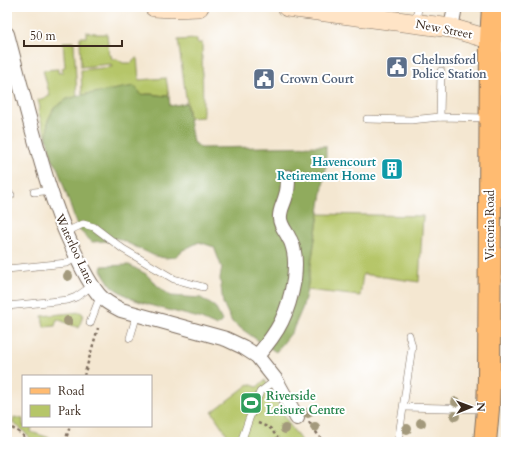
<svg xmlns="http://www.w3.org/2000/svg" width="513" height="449" font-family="Cardo,serif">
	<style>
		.green { fill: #b6c669; stroke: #787844 }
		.forest { fill: #90ab5d; stroke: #666a3e }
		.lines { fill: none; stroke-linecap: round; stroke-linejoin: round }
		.lane-casing { stroke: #7c6c5d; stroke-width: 8 }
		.street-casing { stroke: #7c6c5d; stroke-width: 16 }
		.secondary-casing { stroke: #7c6c5d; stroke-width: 20 }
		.primary-casing { stroke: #7c6c5d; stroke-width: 24 }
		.path { stroke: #7c6c5d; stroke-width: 2.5; stroke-dasharray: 3 3; stroke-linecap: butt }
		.lane { stroke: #fff; stroke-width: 7 }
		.street { stroke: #fff; stroke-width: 14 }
		.secondary { stroke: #ffe4c6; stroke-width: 19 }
		.primary { stroke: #ffbb71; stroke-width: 22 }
		.tree { fill: #a3997b }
		.labels { text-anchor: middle; stroke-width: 4; stroke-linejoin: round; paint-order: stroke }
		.street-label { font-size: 12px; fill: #3b2a1e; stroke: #fff }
		.service-label { font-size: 12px; font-weight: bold; fill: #4e5e75; stroke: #fff; text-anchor: start }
		.culture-label { font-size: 12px; font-weight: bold; fill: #0d838f; stroke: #fff; text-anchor: end }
		.leisure-label { font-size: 12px; font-weight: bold; fill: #27864d; stroke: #fff; text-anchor: start }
	</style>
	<rect width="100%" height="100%" fill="#fff"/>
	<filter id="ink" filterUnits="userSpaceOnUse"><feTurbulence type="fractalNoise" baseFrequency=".025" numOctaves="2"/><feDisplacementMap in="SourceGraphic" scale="8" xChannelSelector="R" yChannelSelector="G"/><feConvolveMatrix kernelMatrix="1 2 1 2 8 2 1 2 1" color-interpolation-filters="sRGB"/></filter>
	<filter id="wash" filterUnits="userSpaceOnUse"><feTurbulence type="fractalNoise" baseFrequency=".012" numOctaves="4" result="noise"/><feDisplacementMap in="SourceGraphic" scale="16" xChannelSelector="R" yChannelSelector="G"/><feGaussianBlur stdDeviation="0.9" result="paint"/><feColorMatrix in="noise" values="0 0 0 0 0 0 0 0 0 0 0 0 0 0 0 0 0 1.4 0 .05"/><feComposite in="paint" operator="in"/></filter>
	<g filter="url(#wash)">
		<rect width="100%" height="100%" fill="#f4e7d1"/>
		<g class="green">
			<path d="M86 32 96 33V34H107L109 55H111L112 59H117L123 63H131L137 57 139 80 166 78 169 96C158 96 152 92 141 95L139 91 119 89 82 95 81 70 112 67 111 64 81 67 80 37H86Z"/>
			<polygon points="197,39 197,43 202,43 203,117 189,118 178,40"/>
			<polygon points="63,42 74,42 77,97 67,99 48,120 47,140 38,111 40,108 38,100 50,96 43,70 58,69 58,73 63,72 62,68 65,67"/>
			<polygon points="319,214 423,216 419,282 363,274 360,296 307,290"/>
			<polygon points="80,312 83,314 79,328 57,319 55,326 44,327 42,316"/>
			<polygon points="265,380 289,424 302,442 226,442 228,436 212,412 249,384 257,387"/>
			<path d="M14 417 23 419V426H32L31 432 62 442H33C27 434 21 428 13 423Z"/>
		</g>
		<g class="forest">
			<path d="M134 86 139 91 141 95C151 93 159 96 169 96L170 106 186 103 193 142 201 148 326 146V167L307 290 302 309 292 332 276 352 253 337 232 322 223 303 220 278 222 268 214 247 199 242 183 250 175 257 165 258 155 256 117 238 107 241 92 242 78 229 57 166 53 161 47 140 48 120 54 108 67 99 82 95Z"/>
			<polygon points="129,265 146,274 159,287 171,296 201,298 215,307 222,321 217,326 199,318 153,306 132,299 112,287 101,270 102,266"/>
		</g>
	</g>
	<g filter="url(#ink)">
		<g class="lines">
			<g class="lane-casing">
				<g id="lane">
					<polyline points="416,23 418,7"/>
					<polyline points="440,117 441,71"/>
					<polyline points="367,119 411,120 440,117 488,118"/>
					<polyline points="34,192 44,191 50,189"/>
					<polyline points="7,196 11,195"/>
					<polyline points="66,232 83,224 94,227 123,249 174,279 203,287"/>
					<polyline points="7,269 67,263 77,257"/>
					<polyline points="7,306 68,300 76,297 92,286"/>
					<polyline points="90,323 100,297"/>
					<polyline points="130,338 137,314"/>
					<polyline points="404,407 486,409"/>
					<polyline points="241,442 249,419 260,392 276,380"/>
					<polyline points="398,442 412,347 409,335"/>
				</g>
			</g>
			<g class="street-casing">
				<g id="street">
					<polyline points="451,28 455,7"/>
					<path d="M7 34C14 61 21 87 28 114 40 158 52 203 71 244 79 262 87 280 99 295 105 302 113 306 121 310L226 339 243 347 257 356 276 380 297 418"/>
					<path d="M257 356C279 331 288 314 294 280 295 271 296 261 294 252 293 247 292 242 289 238 286 231 281 227 280 219 279 210 284 204 286 195 288 190 288 183 288 177"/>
				</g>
			</g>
			<g class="secondary-casing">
				<g id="secondary">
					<polyline points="154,7 172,8 199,7"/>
					<polyline points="287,7 451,28 506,44"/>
				</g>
			</g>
			<g class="primary-casing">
				<polyline id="primary" points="485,442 488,409 489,378 491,40 493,7"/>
			</g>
			<g class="path">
				<polyline points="84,376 98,328"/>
				<polyline points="309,422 323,442"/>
				<polyline points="258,423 270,428 281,442"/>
				<polyline points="7,425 22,434 28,442"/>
				<polyline points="65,442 70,426"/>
			</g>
			<use href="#lane" class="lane"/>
			<use href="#street" class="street"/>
			<use href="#secondary" class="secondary"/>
			<use href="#primary" class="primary"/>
		</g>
		<g class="tree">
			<circle cx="68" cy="276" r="5"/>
			<circle cx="68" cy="321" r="5"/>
			<circle cx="456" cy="402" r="5"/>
			<circle cx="308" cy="413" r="5"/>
			<circle cx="455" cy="416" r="5"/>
			<circle cx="421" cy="423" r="5"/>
			<circle cx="315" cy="427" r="5"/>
			<circle cx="285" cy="429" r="5"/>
			<circle cx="407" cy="429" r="5"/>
		</g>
	</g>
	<defs>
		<g id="civic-square" transform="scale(1.15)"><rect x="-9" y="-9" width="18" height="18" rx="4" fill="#5c6f8a" stroke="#fff"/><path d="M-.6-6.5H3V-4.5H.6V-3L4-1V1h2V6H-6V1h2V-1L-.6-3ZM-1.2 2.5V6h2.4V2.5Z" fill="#fff"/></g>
		<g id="building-square" transform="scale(1.15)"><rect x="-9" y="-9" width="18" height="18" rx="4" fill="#0f9aa8" stroke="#fff"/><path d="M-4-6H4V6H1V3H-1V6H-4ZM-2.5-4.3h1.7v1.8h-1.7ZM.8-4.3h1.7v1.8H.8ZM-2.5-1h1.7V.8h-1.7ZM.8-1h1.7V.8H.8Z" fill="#fff"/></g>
		<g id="stadium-square" transform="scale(1.15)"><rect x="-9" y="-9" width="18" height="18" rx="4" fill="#2e9e5b" stroke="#fff"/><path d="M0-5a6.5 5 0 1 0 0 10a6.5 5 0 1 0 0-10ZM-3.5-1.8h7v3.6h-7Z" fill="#fff"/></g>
	</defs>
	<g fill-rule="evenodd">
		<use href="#civic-square" x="397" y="67"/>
		<use href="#civic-square" x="264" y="79"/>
		<use href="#building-square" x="392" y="169"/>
		<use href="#stadium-square" x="251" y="403"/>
	</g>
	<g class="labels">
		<g class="street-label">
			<text transform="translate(444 29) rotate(11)" y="4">New Street</text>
			<text transform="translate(490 225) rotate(-90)" y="4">Victoria Road</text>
			<text transform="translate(75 249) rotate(65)" y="4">Waterloo Lane</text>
		</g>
		<g class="service-label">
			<text x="412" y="64">Chelmsford<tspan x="412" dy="14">Police Station</tspan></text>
			<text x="280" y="83">Crown Court</text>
		</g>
		<g class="culture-label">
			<text x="376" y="166">Havencourt<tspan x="376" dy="14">Retirement Home</tspan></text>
		</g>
		<g class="leisure-label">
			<text x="266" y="400">Riverside<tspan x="266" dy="14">Leisure Centre</tspan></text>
		</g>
	</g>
	<rect width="513" height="449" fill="none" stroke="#fff" stroke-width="24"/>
	<rect x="22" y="375" width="130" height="52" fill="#ffffff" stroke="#b1aaa5"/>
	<rect x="30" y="388" width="20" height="6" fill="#ffbb71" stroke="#b1aaa5"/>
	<text x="58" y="395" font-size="12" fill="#3b2a1e">Road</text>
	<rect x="30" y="405" width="20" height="12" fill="#b6c669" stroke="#b1aaa5"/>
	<text x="58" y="415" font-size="12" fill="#3b2a1e">Park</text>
	<g transform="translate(471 407) rotate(89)" stroke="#ffffff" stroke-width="3" paint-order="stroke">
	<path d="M0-3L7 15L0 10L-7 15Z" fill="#3b2a1e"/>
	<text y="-6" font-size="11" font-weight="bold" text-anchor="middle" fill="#3b2a1e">N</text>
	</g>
	<path d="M24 40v6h98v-6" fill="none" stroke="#3b2a1e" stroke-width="2"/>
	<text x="30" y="40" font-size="12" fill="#3b2a1e" stroke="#ffffff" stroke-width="3" paint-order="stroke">50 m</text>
</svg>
